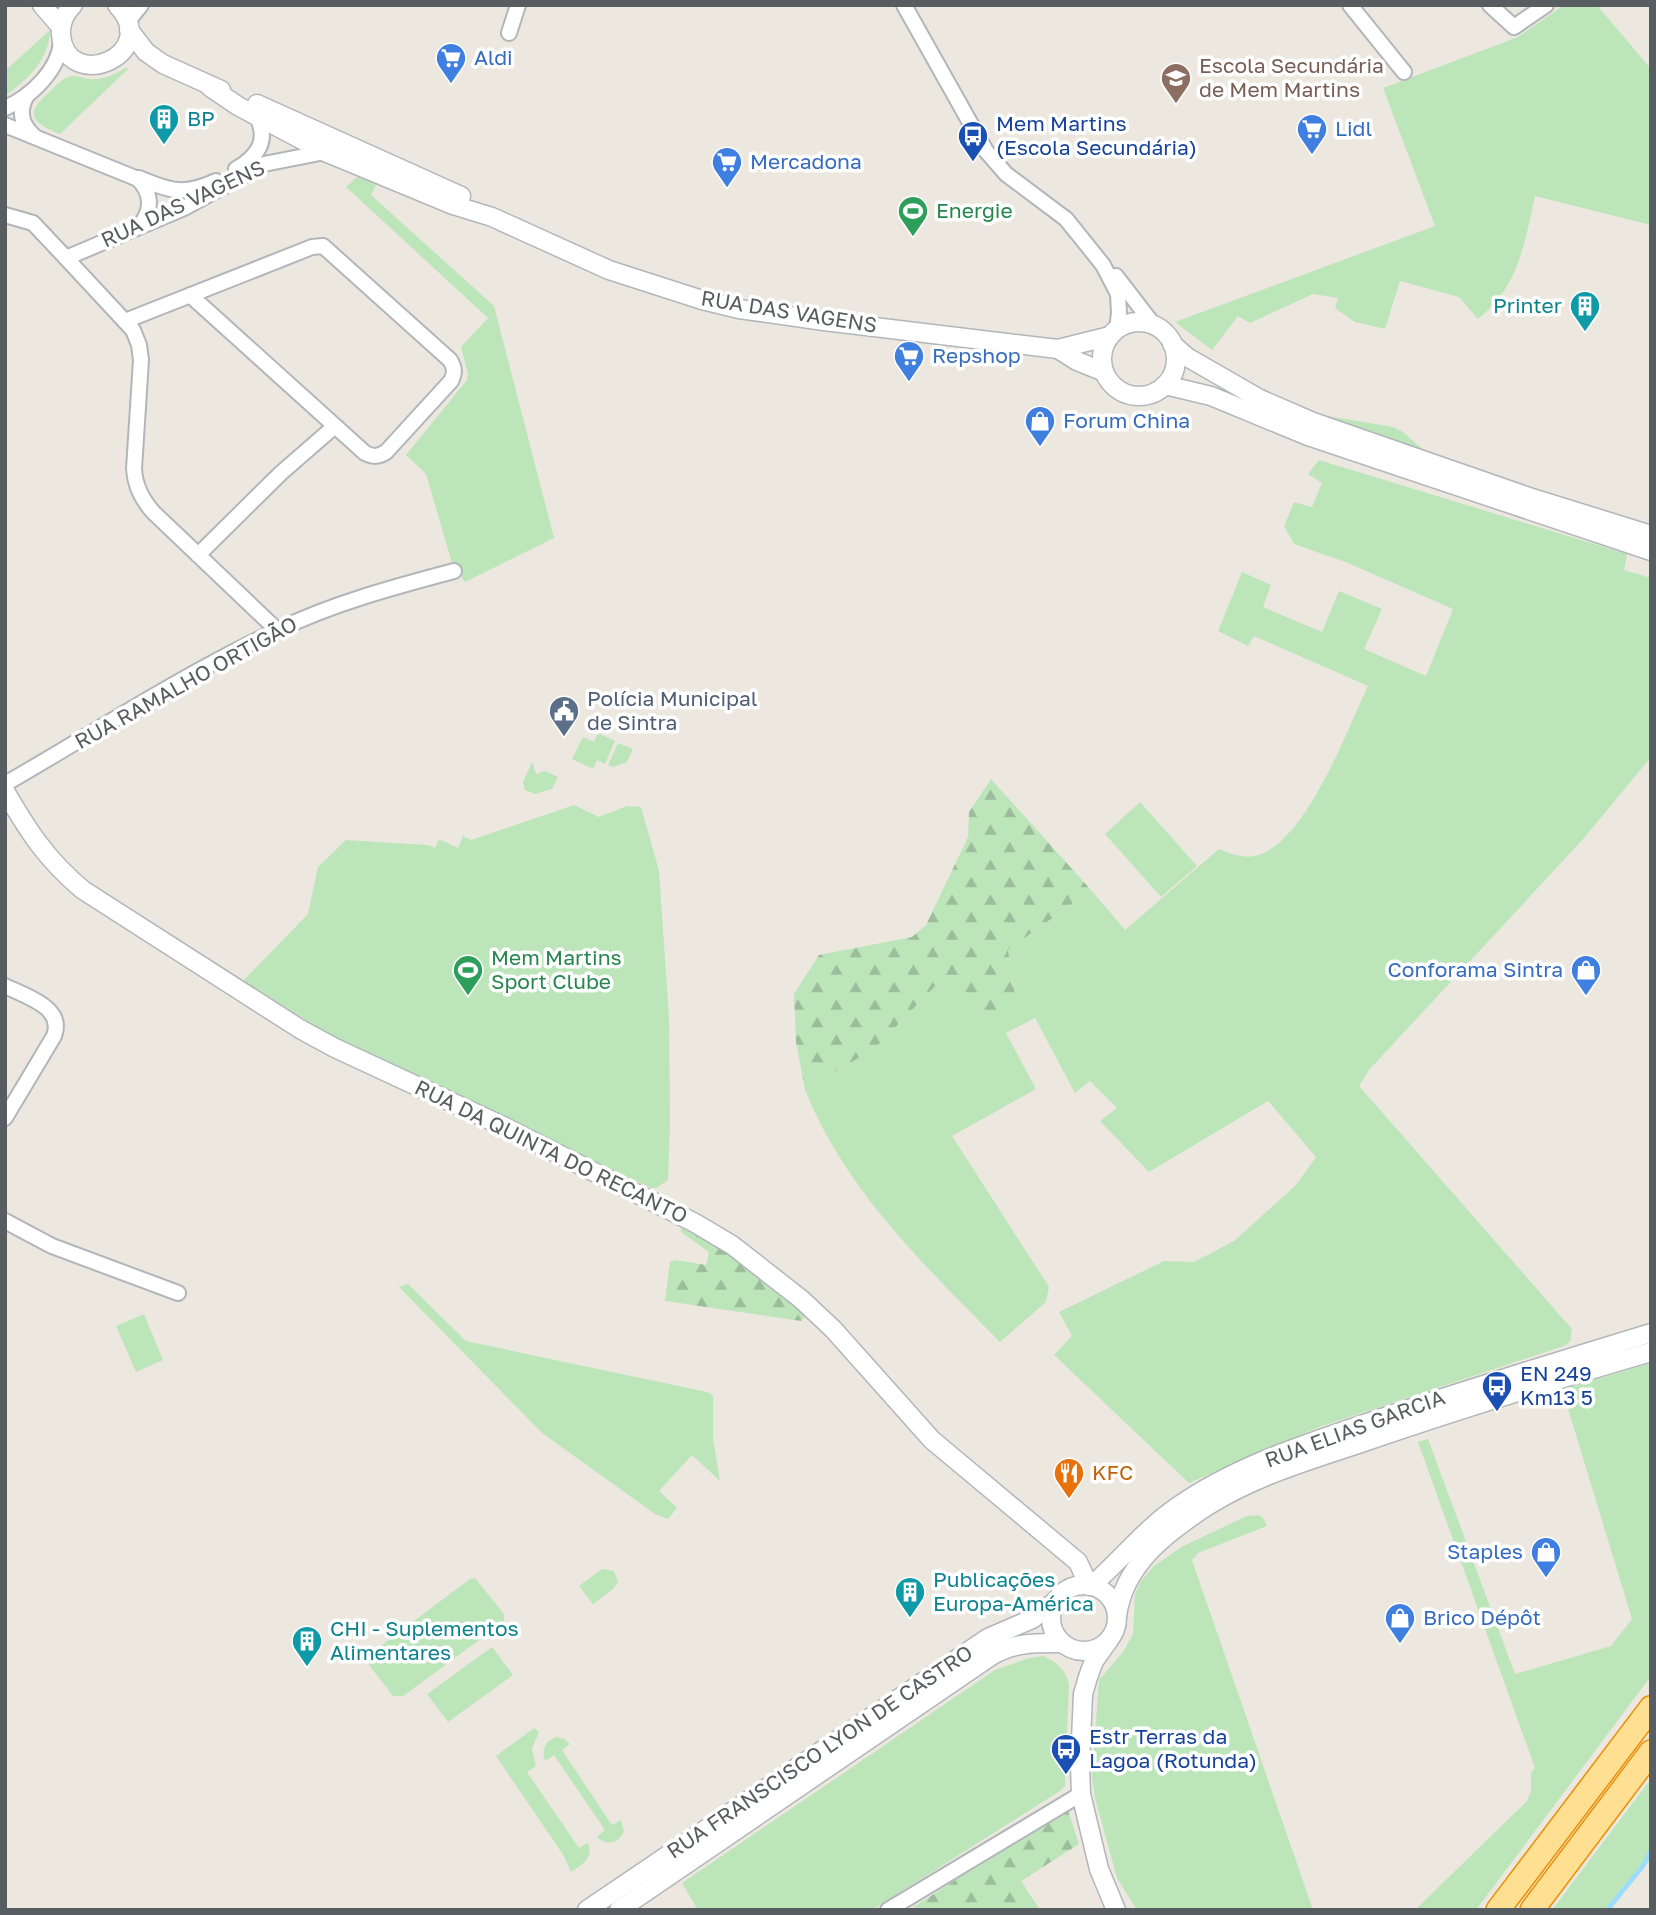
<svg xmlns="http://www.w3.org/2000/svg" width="1656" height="1915" font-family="'Golos Text',sans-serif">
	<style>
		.grass { fill: #bde5ba }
		.forest { fill: url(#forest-firs) }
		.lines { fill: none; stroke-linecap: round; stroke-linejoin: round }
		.stream { stroke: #9cdcff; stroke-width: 4.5 }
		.minor-casing { stroke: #b2b6bb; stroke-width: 18 }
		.tertiary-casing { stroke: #b2b6bb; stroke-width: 21 }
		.trunk-casing { stroke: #eb8f00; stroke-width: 26 }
		.minor { stroke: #fff; stroke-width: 14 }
		.tertiary { stroke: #fff; stroke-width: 18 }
		.trunk { stroke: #ffdf92; stroke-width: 23 }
		.labels { text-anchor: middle; stroke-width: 7; stroke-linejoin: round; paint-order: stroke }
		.shop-label { font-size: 21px; fill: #366cbe; stroke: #fff; text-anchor: start }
		.education-label { font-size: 21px; fill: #785e54; stroke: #fff; text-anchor: start }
		.culture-label { font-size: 21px; fill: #0d838f; stroke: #fff; text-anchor: start }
		.transit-label { font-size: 21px; fill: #164399; stroke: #fff; text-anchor: start }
		.street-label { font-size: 21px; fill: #585d61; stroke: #fff }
		.leisure-label { font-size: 21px; fill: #27864d; stroke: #fff; text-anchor: start }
		.service-label { font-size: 21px; fill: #4e5e75; stroke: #fff; text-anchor: start }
		.food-label { font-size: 21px; fill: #c56008; stroke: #fff; text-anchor: start }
	</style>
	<defs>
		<pattern id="forest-firs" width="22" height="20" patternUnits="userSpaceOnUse" patternTransform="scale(1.75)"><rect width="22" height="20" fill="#bde5ba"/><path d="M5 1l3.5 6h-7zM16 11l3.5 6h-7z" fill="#9cbd9b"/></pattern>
	</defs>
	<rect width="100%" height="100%" fill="#ece8df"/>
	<g class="grass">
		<path d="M1564 5H1597L1651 69V225L1535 196C1524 245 1519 286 1478 319L1459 297 1400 281 1385 329 1355 322 1335 308 1338 298 1313 294 1250 323 1238 316 1212 350 1175 322 1435 226 1383 88 1518 37Z"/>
		<path d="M50 30C49 60 29 78 5 96V71Z"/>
		<path d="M125 68H129L60 134C36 124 22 116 47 94 53 89 60 80 68 77 75 74 82 78 89 79 103 80 114 75 125 68Z"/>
		<polygon points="357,177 377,182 371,195 494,306 554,538 465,582 452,563 426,474 406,455 467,380 468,374 461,347 488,318 346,187"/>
		<polygon points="1327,416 1393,427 1403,432 1427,453 1327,419"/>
		<path d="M1319 460 1627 554 1624 570 1651 578V757L1585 837 1369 1070 1359 1086 1572 1329 1570 1342 1564 1346 1319 1427 1189 1483 1054 1355 1072 1336 1059 1312 1164 1261 1194 1262 1234 1241 1296 1185 1316 1157 1268 1101 1149 1172 1100 1121 1117 1108 1090 1081 1075 1093 1035 1018 1006 1033 1036 1089 952 1136 1049 1287 1046 1302 1000 1342C925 1266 846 1191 805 1090L875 1048 944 977 958 978 981 1020 1015 997 1008 950 1091 890 1125 930 1219 849C1234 855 1246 860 1261 854 1308 836 1347 730 1368 686L1254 636 1248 646 1218 631 1242 572 1271 585 1263 607 1322 632 1339 591 1382 609 1364 649 1426 676 1453 609 1348 563 1294 544 1284 526 1294 502 1312 507 1322 483 1308 474Z"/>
		<polygon points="598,733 615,741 605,764 597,760 593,769 572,759 583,737 594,742"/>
		<polygon points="618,743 633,749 627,762 613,767 608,765"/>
		<polygon points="532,762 536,774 545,771 558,777 552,789 535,794 525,790 523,782"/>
		<polygon points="1140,802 1197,866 1161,897 1105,834"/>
		<polygon points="574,805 599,817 627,806 641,807 659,871 669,1018 670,1123 668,1180 656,1188 651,1188 335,1038 243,981 308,914 318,867 346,840 428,845 435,848 439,839 458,848 463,836 471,840"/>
		<polygon points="408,1284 466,1341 707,1392 713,1396 713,1438 720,1481 692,1455 659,1491 677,1508 668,1519 655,1514 542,1433 399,1287"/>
		<polygon points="144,1314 163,1360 136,1372 116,1326"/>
		<polygon points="1651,1363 1651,1676 1476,1910 1415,1910 1526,1802 1531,1792 1531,1773 1535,1768 1418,1442 1428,1439 1515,1674 1611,1646 1632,1619 1562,1389"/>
		<polygon points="1258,1515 1263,1518 1267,1526 1198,1553 1192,1560 1313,1910 1137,1910 1117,1878 1095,1798 1092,1776 1099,1680 1123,1652 1133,1634 1135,1594 1141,1581 1154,1566 1183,1546 1247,1516"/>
		<polygon points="602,1569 614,1571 618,1582 613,1589 593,1604 579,1586"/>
		<polygon points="475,1578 504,1614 504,1622 403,1696 393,1696 369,1665 370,1654 470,1579"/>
		<polygon points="492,1647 513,1675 448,1722 427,1694"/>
		<path d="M1043 1656C1057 1662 1065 1669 1069 1684L1065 1786 1060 1791 872 1910H698L682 1883 995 1670 1029 1658Z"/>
		<path d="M534 1728 539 1732 532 1749 536 1766 527 1772 579 1848 588 1843C594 1858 583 1864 571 1872L564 1856 496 1756Z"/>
		<path d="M557 1737 564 1739 570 1744 562 1750 612 1825 621 1820 624 1831C619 1844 606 1846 597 1837L605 1830 554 1755 545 1761C541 1750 545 1740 557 1737Z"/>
		<polygon points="1651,1779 1651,1859 1610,1910 1552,1910"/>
	</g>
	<g class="forest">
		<polygon points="991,779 1091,890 1008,950 1015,997 1009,1013 981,1020 958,979 944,977 875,1048 805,1090 796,1042 794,994 819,955 912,937 926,925 968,837 969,812"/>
		<polygon points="682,1226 728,1253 806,1315 801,1321 665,1301 670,1262 676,1260 706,1265 709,1252 681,1232"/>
		<polygon points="1067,1807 1079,1844 1021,1881 1040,1910 916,1910 914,1907"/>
	</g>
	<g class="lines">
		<polyline class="stream" points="1607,1910 1643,1866 1651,1851"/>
		<g class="minor-casing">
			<g id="minor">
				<polyline points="904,5 986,151 1006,174 1066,219 1103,265 1118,294 1119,313 1117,329"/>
				<polyline points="1350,5 1404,72"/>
				<polyline points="1490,5 1514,27 1546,5"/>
				<polyline points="128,21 141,5"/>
				<polyline points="509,33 518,5"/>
				<path d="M27 95C18 111 21 124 34 136"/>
				<path d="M5 108C31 97 60 69 61 40"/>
				<path d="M5 125 138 179C152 193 153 211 139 226"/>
				<path d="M236 169C257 157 269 141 257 117"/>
				<path d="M139 178C170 191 184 196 216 181"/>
				<polyline points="5,215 33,223 66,258 184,208 264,164 325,152"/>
				<path d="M66 258 133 330 139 345 141 360 134 469C135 487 142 500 154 513L277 630"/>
				<polyline points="1116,276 1153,324"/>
				<path d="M125 321 312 247 323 246 450 360C455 368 455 373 451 381L386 452C378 457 373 457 365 453L190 295"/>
				<polyline points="198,555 281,473 335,426"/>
				<path d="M5 784C95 732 184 674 278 630 334 603 394 587 454 571"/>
				<path d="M5 986C25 996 65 1007 54 1036L5 1118"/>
				<polyline points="5,1221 52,1246 178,1293"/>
				<polyline points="888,1910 1081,1794"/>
			</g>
		</g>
		<g class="tertiary-casing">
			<g id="tertiary">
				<polyline points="42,5 61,27"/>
				<path d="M73 5C65 13 60 23 61 35 67 95 164 54 117 5"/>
				<polyline points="129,30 146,52 163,64 221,90"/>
				<polyline points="210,87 238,106 325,152 453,205 492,217 609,270 702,300 739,309 824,321 1058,349 1110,336"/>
				<polyline points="257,104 461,196"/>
				<circle cx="1139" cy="359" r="37"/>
				<polyline points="1172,344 1187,357 1260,399 1313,422 1529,497 1651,535"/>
				<polyline points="1058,349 1077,361 1104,372"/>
				<polyline points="1165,385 1211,396 1308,436 1651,551"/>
				<path d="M5 791C28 831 47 860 83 890L300 1029 335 1048 505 1127 695 1223 732 1245 801 1299 833 1329 932 1440 1078 1562 1089 1586"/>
				<circle cx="1084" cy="1618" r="33"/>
				<path d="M1091 1586C1121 1560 1145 1529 1177 1507 1234 1467 1302 1445 1367 1423 1461 1391 1556 1362 1651 1333"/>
				<path d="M1117 1616C1124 1564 1167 1532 1209 1505 1255 1476 1310 1460 1361 1443 1457 1410 1554 1380 1651 1352"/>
				<polyline points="1109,1640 1094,1661 1088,1677 1083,1694 1080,1764 1081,1794 1099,1869 1116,1910"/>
				<polyline points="587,1910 988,1638 1032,1619 1056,1601"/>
				<path d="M619 1910 991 1656C1014 1642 1036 1643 1062 1643"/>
			</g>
		</g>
		<g class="trunk-casing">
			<g id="trunk">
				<polyline points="1498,1910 1651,1708"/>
				<polyline points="1532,1910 1651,1752"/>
			</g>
		</g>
		<use href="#minor" class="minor"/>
		<use href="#tertiary" class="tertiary"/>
		<use href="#trunk" class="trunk"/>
	</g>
	<defs>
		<g id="supermarket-pin" transform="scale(1.575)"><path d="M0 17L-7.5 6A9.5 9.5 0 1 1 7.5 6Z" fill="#3f7fe0" stroke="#fff"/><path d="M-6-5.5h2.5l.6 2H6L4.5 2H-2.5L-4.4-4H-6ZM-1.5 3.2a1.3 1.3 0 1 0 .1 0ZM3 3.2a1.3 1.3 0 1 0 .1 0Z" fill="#fff"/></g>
		<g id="school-pin" transform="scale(1.575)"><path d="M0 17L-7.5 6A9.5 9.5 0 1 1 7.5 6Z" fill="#8d6e63" stroke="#fff"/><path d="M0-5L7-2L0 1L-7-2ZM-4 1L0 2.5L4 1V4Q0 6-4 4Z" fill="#fff"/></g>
		<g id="building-pin" transform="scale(1.575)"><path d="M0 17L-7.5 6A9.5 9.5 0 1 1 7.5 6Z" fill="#0f9aa8" stroke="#fff"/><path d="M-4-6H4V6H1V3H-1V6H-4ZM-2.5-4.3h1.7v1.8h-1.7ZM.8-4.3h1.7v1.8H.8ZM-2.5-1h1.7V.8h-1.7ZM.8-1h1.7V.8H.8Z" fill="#fff"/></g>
		<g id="bus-pin" transform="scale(1.575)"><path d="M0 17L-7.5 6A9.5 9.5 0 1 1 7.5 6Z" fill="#1a4fb4" stroke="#fff"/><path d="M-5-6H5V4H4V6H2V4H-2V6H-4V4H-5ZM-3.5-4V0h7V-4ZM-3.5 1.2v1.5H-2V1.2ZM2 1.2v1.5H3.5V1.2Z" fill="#fff"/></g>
		<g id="stadium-pin" transform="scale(1.575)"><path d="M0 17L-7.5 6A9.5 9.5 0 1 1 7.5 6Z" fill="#2e9e5b" stroke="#fff"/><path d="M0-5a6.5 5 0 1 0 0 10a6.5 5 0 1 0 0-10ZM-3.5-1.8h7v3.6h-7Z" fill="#fff"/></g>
		<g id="shop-pin" transform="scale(1.575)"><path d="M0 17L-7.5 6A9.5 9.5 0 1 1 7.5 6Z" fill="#3f7fe0" stroke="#fff"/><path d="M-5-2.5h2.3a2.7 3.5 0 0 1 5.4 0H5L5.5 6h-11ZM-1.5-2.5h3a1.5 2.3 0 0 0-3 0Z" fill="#fff"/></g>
		<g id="civic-pin" transform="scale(1.575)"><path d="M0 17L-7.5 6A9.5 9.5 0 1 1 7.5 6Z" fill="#5c6f8a" stroke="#fff"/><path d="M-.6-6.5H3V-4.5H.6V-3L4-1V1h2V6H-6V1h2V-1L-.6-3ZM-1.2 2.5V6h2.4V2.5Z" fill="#fff"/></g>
		<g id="restaurant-pin" transform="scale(1.575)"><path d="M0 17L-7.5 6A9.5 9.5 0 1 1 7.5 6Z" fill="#e8710a" stroke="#fff"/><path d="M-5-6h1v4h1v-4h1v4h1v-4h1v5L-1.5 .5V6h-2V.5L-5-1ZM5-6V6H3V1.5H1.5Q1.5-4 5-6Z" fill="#fff"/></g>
	</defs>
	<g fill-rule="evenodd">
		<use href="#supermarket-pin" x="451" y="58"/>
		<use href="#school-pin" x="1176" y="78"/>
		<use href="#building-pin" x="164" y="119"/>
		<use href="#supermarket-pin" x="1312" y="129"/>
		<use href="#bus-pin" x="973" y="136"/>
		<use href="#supermarket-pin" x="727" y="162"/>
		<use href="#stadium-pin" x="913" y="211"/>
		<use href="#building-pin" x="1585" y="306"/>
		<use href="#supermarket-pin" x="909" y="356"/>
		<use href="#shop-pin" x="1040" y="421"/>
		<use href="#civic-pin" x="564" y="711"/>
		<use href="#stadium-pin" x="468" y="970"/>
		<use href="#shop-pin" x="1586" y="970"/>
		<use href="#bus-pin" x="1497" y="1386"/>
		<use href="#restaurant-pin" x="1069" y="1473"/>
		<use href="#shop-pin" x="1546" y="1552"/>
		<use href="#building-pin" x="910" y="1592"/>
		<use href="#shop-pin" x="1400" y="1618"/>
		<use href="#building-pin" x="307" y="1641"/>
		<use href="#bus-pin" x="1066" y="1749"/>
	</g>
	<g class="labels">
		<g class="shop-label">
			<text x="474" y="65">Aldi</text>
			<text x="1335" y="136">Lidl</text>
			<text x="750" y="169">Mercadona</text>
			<text x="932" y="363">Repshop</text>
			<text x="1063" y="428">Forum China</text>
			<text x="1563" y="977" text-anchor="end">Conforama Sintra</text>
			<text x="1523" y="1559" text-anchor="end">Staples</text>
			<text x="1423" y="1625">Brico Dépôt</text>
		</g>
		<g class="education-label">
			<text x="1199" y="73">Escola Secundária<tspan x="1199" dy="24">de Mem Martins</tspan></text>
		</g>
		<g class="culture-label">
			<text x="187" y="126">BP</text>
			<text x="1562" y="313" text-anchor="end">Printer</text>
			<text x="933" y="1587">Publicações<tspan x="933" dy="24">Europa-América</tspan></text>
			<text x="330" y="1636">CHI - Suplementos<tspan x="330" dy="24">Alimentares</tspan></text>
		</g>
		<g class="transit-label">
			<text x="996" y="131">Mem Martins<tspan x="996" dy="24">(Escola Secundária)</tspan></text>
			<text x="1520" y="1381">EN 249<tspan x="1520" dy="24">Km13 5</tspan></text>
			<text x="1089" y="1744">Estr Terras da<tspan x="1089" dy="24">Lagoa (Rotunda)</tspan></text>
		</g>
		<g class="street-label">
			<text transform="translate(183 204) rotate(-25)" y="7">RUA DAS VAGENS</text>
			<text transform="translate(789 312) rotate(9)" y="7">RUA DAS VAGENS</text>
			<text transform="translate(186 683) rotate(-29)" y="7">RUA RAMALHO ORTIGÃO</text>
			<text transform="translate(551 1152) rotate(26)" y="7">RUA DA QUINTA DO RECANTO</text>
			<text transform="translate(1355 1429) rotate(-20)" y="7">RUA ELIAS GARCIA</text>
			<text transform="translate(820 1752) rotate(-34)" y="7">RUA FRANSCISCO LYON DE CASTRO</text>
		</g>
		<g class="leisure-label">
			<text x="936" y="218">Energie</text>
			<text x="491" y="965">Mem Martins<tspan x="491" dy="24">Sport Clube</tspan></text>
		</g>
		<g class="service-label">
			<text x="587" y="706">Polícia Municipal<tspan x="587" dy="24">de Sintra</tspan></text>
		</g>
		<g class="food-label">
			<text x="1092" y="1480">KFC</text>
		</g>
	</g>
	<rect width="1656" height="1915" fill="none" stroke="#585d61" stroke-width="14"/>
</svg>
